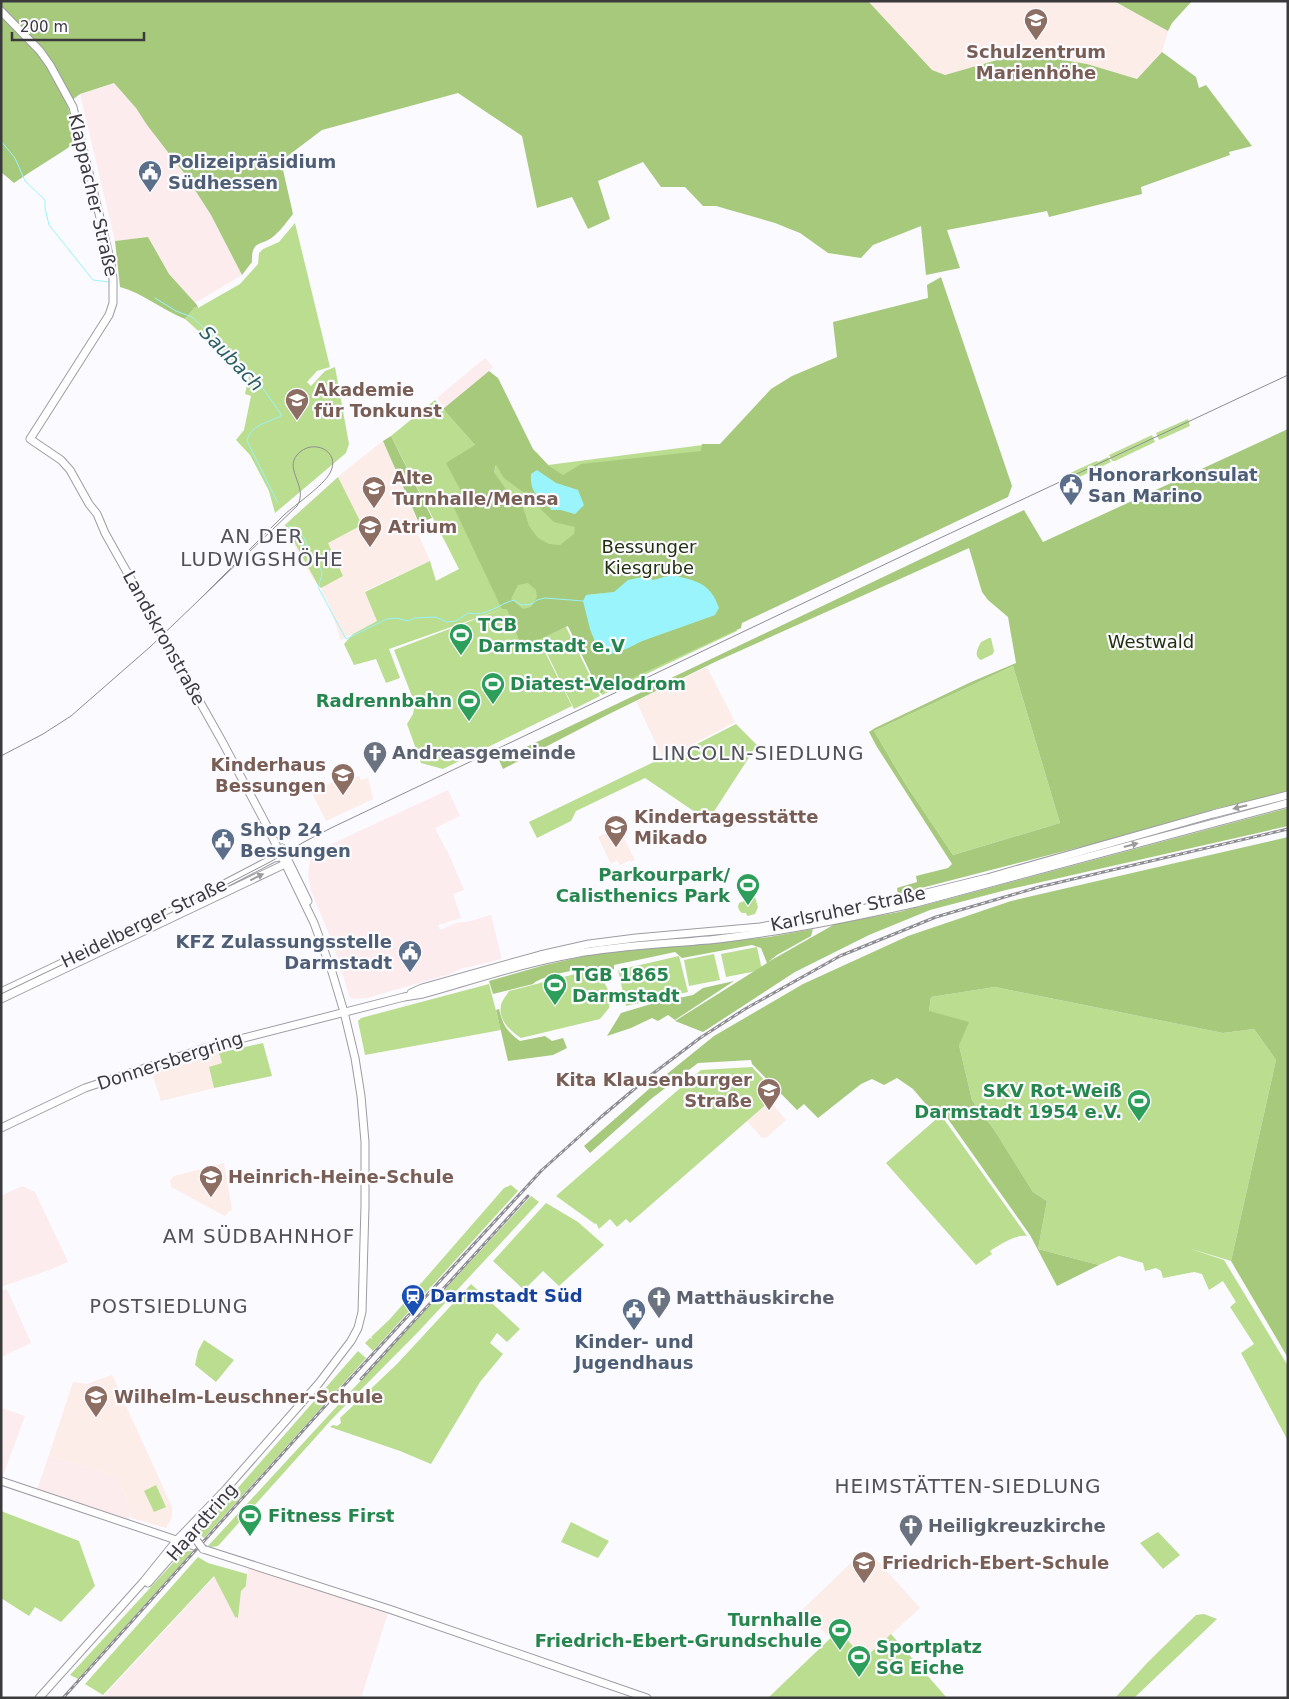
<svg xmlns="http://www.w3.org/2000/svg" width="1289" height="1699" font-family="'DejaVu Sans',sans-serif">
	<style>
		.commercial { fill: #fdeced }
		.education { fill: #fcede8 }
		.green { fill: #badd90 }
		.forest { fill: #a6c97c; fill-rule: evenodd }
		.water { fill: #99f4fc }
		.lines { fill: none; stroke-linecap: round; stroke-linejoin: round }
		.stream { stroke: #99f4fc; stroke-width: 1 }
		.major-casing { stroke: #9c9ca3; stroke-width: 9 }
		.major { stroke: #fff; stroke-width: 7 }
		.tram { stroke: #8e8e92; stroke-width: 1 }
		.rail-casing { stroke: #8e8e92; stroke-width: 3 }
		.rail { stroke: #fafaff; stroke-width: 1; stroke-dasharray: 4; stroke-linecap: butt }
		.major-bridge-casing { stroke: #9c9ca3; stroke-width: 9; stroke-linecap: butt }
		.major-bridge { stroke: #fff; stroke-width: 7 }
		.oneway { fill: #9c9c9e }
		.labels { text-anchor: middle; stroke-width: 4.5; stroke-linejoin: round; paint-order: stroke }
		.education-label { font-size: 18px; font-weight: bold; fill: #785e54; stroke: #fafaff; text-anchor: start }
		.service-label { font-size: 18px; font-weight: bold; fill: #4e5e75; stroke: #fafaff; text-anchor: start }
		.street-label { font-size: 18px; fill: #3a3a3d; stroke: #fafaff }
		.park-label { font-size: 18px; fill: #233010; stroke: #fafaff }
		.leisure-label { font-size: 18px; font-weight: bold; fill: #27864d; stroke: #fafaff; text-anchor: start }
		.worship-label { font-size: 18px; font-weight: bold; fill: #5b616d; stroke: #fafaff; text-anchor: start }
		.transit-label { font-size: 18px; font-weight: bold; fill: #164399; stroke: #fafaff; text-anchor: start }
		.water-label { font-size: 19px; font-style: italic; fill: #2a5f63; stroke: #fafaff }
		.neighbourhood-label { font-size: 19px; letter-spacing: 1px; fill: #515158; stroke: #fafaff }
		.quarter-label { font-size: 20px; letter-spacing: 1px; fill: #515158; stroke: #fafaff }
	</style>
	<rect width="100%" height="100%" fill="#fafaff"/>
	<g class="commercial">
		<polygon points="114,83 136,108 147,125 184,173 211,215 242,275 195,303 169,274 148,237 115,241 80,94"/>
		<polygon points="485,358 493,367 445,408 437,398"/>
		<polygon points="448,790 460,816 435,828 446,850 447,850 464,890 453,894 461,918 438,925 440,930 456,923 471,921 491,915 502,959 460,969 450,974 367,998 353,999 350,998 332,941 311,891 308,875 310,860 318,852 340,840"/>
		<polygon points="22,1186 35,1192 68,1262 49,1270 1,1287 1,1196"/>
		<polygon points="7,1289 31,1343 1,1357 1,1291"/>
		<polygon points="1,1408 25,1416 1,1481"/>
		<polygon points="49,1455 117,1477 129,1502 131,1511 129,1522 36,1493"/>
		<polygon points="248,1567 388,1613 361,1698 102,1698 215,1576 235,1617 238,1618 241,1591 246,1586"/>
	</g>
	<g class="education">
		<polygon points="868,1 1114,1 1168,31 1162,52 1137,79 1087,64 1049,58 1035,49 945,75 932,70"/>
		<polygon points="383,441 418,523 414,525 430,561 365,591 377,621 341,640 327,600 321,591 323,590 319,585 318,586 304,564 284,525 346,470"/>
		<polygon points="707,667 735,722 691,745 662,756 636,701"/>
		<polygon points="359,776 361,780 368,778 373,799 326,821 312,793 334,781"/>
		<polygon points="618,827 635,860 631,862 630,860 620,865 617,860 611,864 598,837"/>
		<polygon points="219,1053 223,1063 209,1068 214,1088 161,1101 152,1073 185,1062"/>
		<polygon points="770,1101 786,1120 767,1137 764,1138 761,1137 747,1121"/>
		<polygon points="224,1163 232,1210 229,1211 225,1216 171,1187 170,1180 174,1176"/>
		<polygon points="112,1375 172,1507 172,1517 166,1528 131,1518 131,1511 127,1497 117,1477 49,1455 73,1382 87,1384"/>
		<polygon points="866,1553 874,1557 920,1608 865,1658 838,1632 830,1638 802,1610 855,1559"/>
	</g>
	<g class="green">
		<polygon points="295,223 330,367 317,371 307,382 311,386 325,371 335,367 349,444 346,453 275,513 269,491 250,455 236,440 244,430 251,396 245,394 249,376 185,319 195,307 198,308 240,284 258,264 259,253 263,249 279,242"/>
		<polygon points="435,400 475,445 496,474 494,471 497,464 501,472 536,452 548,465 703,445 737,631 602,695 567,624 531,643 539,640 572,706 443,769 421,763 407,724 413,714 415,704 394,650 502,609 389,649 400,678 386,683 376,659 354,665 344,644 353,634 377,621 365,592 430,561 436,581 459,569 391,436"/>
		<polygon points="1188,419 1190,426 1159,440 1156,433"/>
		<polygon points="1152,435 1155,442 1115,461 1112,461 1109,455"/>
		<polygon points="1108,457 1111,462 1071,481 1068,474 1094,462 1097,461 1098,462"/>
		<polygon points="338,477 362,525 328,543 343,576 321,588 318,585 285,525"/>
		<polygon points="566,627 600,696 574,709 540,639"/>
		<path d="M989 638H991L994 651 993 654 981 660C973 656 978 648 981 642Z"/>
		<polygon points="1013,666 1060,823 953,855 906,785 874,731"/>
		<polygon points="736,724 757,745 713,813 698,814 645,778 576,811 571,821 537,838 529,822 660,759 691,747"/>
		<path d="M755 897 758 907 755 914 747 916 746 913H742C739 911 737 907 739 903Z"/>
		<polygon points="757,947 762,970 726,977 721,954"/>
		<polygon points="714,954 720,980 689,986 684,960"/>
		<polygon points="679,956 688,992 626,1006 618,970"/>
		<path d="M583 972 600 975 610 993 609 1008 600 1019 521 1038C510 1031 498 1020 501 1005 502 1000 507 995 509 991Z"/>
		<polygon points="489,984 501,1030 365,1055 358,1021 361,1018"/>
		<polygon points="995,987 1223,1033 1254,1029 1276,1060 1231,1261 1188,1248 1224,1260 1288,1366 1288,1441 1241,1353 1254,1344 1230,1307 1236,1302 1223,1281 1209,1290 1202,1274 1194,1272 1163,1278 1161,1271 1156,1268 1145,1271 1143,1263 1119,1256 1099,1265 1038,1249 1047,1201 1033,1192 995,1131 972,1100 959,1045 929,1011 931,997"/>
		<polygon points="263,1043 272,1076 214,1088 209,1067 222,1063 219,1053"/>
		<polygon points="752,1067 778,1094 630,1223 626,1219 617,1227 610,1219 599,1229 596,1223 595,1224 556,1196 701,1070"/>
		<path d="M941 1115 1027 1236C1015 1234 1000 1245 990 1251L992 1254 976 1265 886 1163Z"/>
		<polygon points="511,1185 518,1191 373,1351 365,1343 370,1338 373,1339 371,1337 390,1319 504,1188"/>
		<polygon points="531,1196 539,1202 419,1331 332,1419 218,1546 212,1547 208,1546"/>
		<polygon points="546,1203 578,1222 604,1245 559,1286 543,1271 524,1290 493,1261"/>
		<polygon points="471,1284 520,1329 507,1342 497,1333 490,1343 503,1354 480,1382 431,1464 400,1451 330,1427 333,1425 337,1426 341,1423 340,1418 397,1364"/>
		<polygon points="204,1340 234,1360 216,1382 195,1365 198,1351"/>
		<polygon points="358,1351 366,1358 204,1538 199,1534 200,1531"/>
		<polygon points="156,1485 166,1507 154,1512 144,1491"/>
		<polygon points="1,1511 79,1541 95,1586 61,1622 35,1607 29,1616 1,1598"/>
		<polygon points="571,1522 609,1541 598,1558 561,1542"/>
		<polygon points="1158,1532 1180,1555 1163,1569 1140,1543"/>
		<polygon points="184,1551 193,1551 78,1679 70,1675"/>
		<polygon points="198,1557 208,1563 247,1574 246,1586 241,1591 238,1618 235,1617 214,1576 103,1695 85,1684"/>
		<polygon points="1204,1614 1217,1619 1134,1698 1115,1698 1148,1662 1196,1615"/>
		<polygon points="838,1631 865,1658 891,1634 947,1698 768,1698"/>
	</g>
	<g class="forest">
		<path d="M1 1H868L932 70 945 75 1035 49 1050 58 1087 64 1137 79 1162 52 1196 77 1199 88 1206 85 1252 146 1229 152 1230 155 1141 187 1142 194 1049 217 1047 211 947 230 960 268 926 275 921 226 873 245 861 258 828 253 800 233 775 223 716 206H703L685 187H661L643 162 598 181 610 219 588 229 572 197 537 208 522 136 458 93 322 130 281 161 293 214C287 221 282 229 275 235 263 247 251 238 252 262L242 275 211 215 184 173 147 125 136 108 114 83 80 94 67 104 78 141C57 156 35 168 14 183L1 172Z"/>
		<polygon points="1114,1 1192,1 1172,23 1168,31"/>
		<path d="M148 237 169 274 197 305 198 308 195 307 185 319C162 310 143 293 120 287L115 241Z"/>
		<path d="M941 277 1012 486 1008 497 742 623 741 628 600 693 568 626 522 648 507 609H502L454 508 467 502 446 463 475 445 443 409 489 371 498 378 533 449 549 466 563 475 581 464 701 451 702 444H720L771 389 792 376 837 357 833 322 928 298 927 285ZM496 465 504 478 523 492 554 522 575 527 574 534 560 545 549 544 538 538 529 526 521 501 505 488 494 472ZM537 471 556 483 578 490 575 514 561 510H551L550 506 534 493ZM662 578 715 615 642 641 626 649 608 655 598 649 590 629 586 595 614 592ZM528 583 536 590 537 597 531 607 523 609 511 599 518 585Z"/>
		<path d="M1288 429V792L1219 808 1096 843 898 894 897 888 917 882 916 876 948 868 952 864 877 747 869 732 875 728 971 682 1016 663 1008 617 988 600 982 592 969 548 717 661 605 716 503 769 499 760 1024 510 1043 542ZM1013 666 1060 823 953 855 906 785 874 731Z"/>
		<polygon points="391,436 432,518 419,523 383,441"/>
		<path d="M1288 808V826L1006 890 930 910 869 935 795 972 703 1032 675 1021 767 963 761 948 752 945 682 958 675 952 614 965V969L599 973 596 966C581 969 542 975 533 984L493 994 489 981 545 965 594 954 769 937 813 929 811 936 777 955 768 962 835 924 899 912Z"/>
		<polygon points="1288,837 1288,1358 1231,1261 1276,1060 1254,1029 1223,1033 995,987 931,997 929,1011 969,1022 959,1045 972,1100 995,1131 1033,1192 1047,1201 1038,1249 1099,1265 1057,1286 1030,1235 943,1112 935,1115 913,1089 897,1078 884,1085 872,1079 861,1084 818,1118 804,1104 797,1110 752,1064 751,1060 698,1063 651,1099 590,1153 584,1146 657,1082 714,1036 803,984 908,936 1011,901"/>
		<polygon points="734,981 675,1020 668,1015 658,1021 652,1018 631,1028 607,1036 621,1013 651,1004 693,995 703,988"/>
		<path d="M499 1009C503 1026 507 1031 520 1041L545 1036 552 1041 563 1038 567 1048 553 1055 508 1061 496 1010Z"/>
	</g>
	<g class="water">
		<path d="M537 470 556 483 578 490 584 505 575 514 561 510H551L550 506C537 493 530 494 531 474Z"/>
		<path d="M672 575C696 581 710 582 719 608L715 615 642 641 626 649 608 655 598 649 590 629 583 601 586 595 614 592 628 580 647 576 653 580Z"/>
	</g>
	<g class="lines">
		<g class="stream">
			<polyline points="1,141 15,158 25,181 45,200 45,208 49,225 93,280 109,282"/>
			<path d="M155 298 176 311 192 317 214 337 254 376 281 414V416C269 422 250 425 247 441L278 503"/>
			<path d="M287 524 296 534 302 535C308 542 306 550 310 558 313 563 322 566 322 574 321 580 318 583 319 589L346 639 387 619 396 618 408 621 415 618 435 617 447 622 456 621 468 613C486 617 497 605 514 600L521 605 532 604 537 600 545 598 583 601"/>
		</g>
		<g class="major-casing">
			<g id="major">
				<polyline points="1,11 40,51 50,65 73,107 111,263 113,279 113,303 109,315 30,439 61,460 70,470 89,504 97,514 105,533 223,743 267,826 314,923 332,972 344,1012 355,1058 361,1096 365,1142 365,1206 362,1312 358,1328 351,1341 319,1383 226,1489 177,1540 144,1581 39,1698"/>
				<polyline points="282,848 308,901"/>
				<polyline points="1,992 184,905 274,858 284,856"/>
				<polyline points="411,993 422,988 540,955 589,944 636,938 760,927 866,908 987,878 1213,814 1288,795"/>
				<polyline points="1,999 285,864"/>
				<path d="M1 1128 85 1088 205 1048 404 997 423 994C473 980 523 963 574 954 622 945 670 944 718 939 785 931 850 918 916 903L1288 803"/>
				<polyline points="1,1481 194,1546"/>
				<polyline points="203,1549 389,1609 647,1698"/>
				<polyline points="148,1583 212,1510"/>
			</g>
		</g>
		<use href="#major" class="major"/>
		<g class="tram">
			<path d="M1 756 43 734 71 716 150 647 297 506C309 487 284 470 297 455 312 437 342 451 330 473 323 486 296 504 284 515L198 601"/>
			<polyline points="1,994 191,903 270,862 304,842 331,828 938,539 1288,375"/>
		</g>
		<g class="rail-casing">
			<g id="rail">
				<polyline points="361,1379 528,1196"/>
				<polyline points="63,1698 326,1405 542,1170 601,1117 651,1075 700,1038 745,1009 840,956 936,917 1039,887 1288,829"/>
			</g>
		</g>
		<use href="#rail" class="rail"/>
		<g class="major-bridge-casing">
			<polyline id="major-bridge" points="197,1541 203,1549"/>
		</g>
		<use href="#major-bridge" class="major-bridge"/>
	</g>
	<defs><path id="oneway-solid" d="M-6-.8H1V-3.2L6.5 0L1 3.2V.8H-6Z" transform="scale(1.25)"/></defs>
	<g class="oneway">
		<use href="#oneway-solid" transform="translate(1240 807) rotate(166)"/>
		<use href="#oneway-solid" transform="translate(1131 845) rotate(-15)"/>
		<use href="#oneway-solid" transform="translate(257 877) rotate(-26)"/>
	</g>
	<defs>
		<g id="school-pin" transform="scale(1.25)"><path d="M0 17L-7.5 6A9.5 9.5 0 1 1 7.5 6Z" fill="#8d6e63" stroke="#fafaff"/><path d="M0-5L7-2L0 1L-7-2ZM-4 1L0 2.5L4 1V4Q0 6-4 4Z" fill="#fff"/></g>
		<g id="civic-pin" transform="scale(1.25)"><path d="M0 17L-7.5 6A9.5 9.5 0 1 1 7.5 6Z" fill="#5c6f8a" stroke="#fafaff"/><path d="M-.6-6.5H3V-4.5H.6V-3L4-1V1h2V6H-6V1h2V-1L-.6-3ZM-1.2 2.5V6h2.4V2.5Z" fill="#fff"/></g>
		<g id="stadium-pin" transform="scale(1.25)"><path d="M0 17L-7.5 6A9.5 9.5 0 1 1 7.5 6Z" fill="#2e9e5b" stroke="#fafaff"/><path d="M0-5a6.5 5 0 1 0 0 10a6.5 5 0 1 0 0-10ZM-3.5-1.8h7v3.6h-7Z" fill="#fff"/></g>
		<g id="church-pin" transform="scale(1.25)"><path d="M0 17L-7.5 6A9.5 9.5 0 1 1 7.5 6Z" fill="#6b7280" stroke="#fafaff"/><path d="M-1.2-6h2.4v3.5h3.3v2.4h-3.3V6h-2.4V-.1h-3.3v-2.4h3.3Z" fill="#fff"/></g>
		<g id="station-pin" transform="scale(1.25)"><path d="M0 17L-7.5 6A9.5 9.5 0 1 1 7.5 6Z" fill="#1a4fb4" stroke="#fafaff"/><path d="M-3-6H3Q5-6 5-4V2Q5 4 3 4L4.5 6H3L1.5 4h-3L-3 6H-4.5L-3 4Q-5 4-5 2V-4Q-5-6-3-6ZM-3.5-4v3h7v-3ZM-3.5 1v1.5H-2V1ZM2 1v1.5H3.5V1Z" fill="#fff"/></g>
	</defs>
	<g fill-rule="evenodd">
		<use href="#school-pin" x="1036" y="20"/>
		<use href="#civic-pin" x="150" y="172"/>
		<use href="#school-pin" x="297" y="400"/>
		<use href="#civic-pin" x="1071" y="485"/>
		<use href="#school-pin" x="374" y="488"/>
		<use href="#school-pin" x="370" y="527"/>
		<use href="#stadium-pin" x="461" y="635"/>
		<use href="#stadium-pin" x="493" y="684"/>
		<use href="#stadium-pin" x="469" y="701"/>
		<use href="#church-pin" x="375" y="753"/>
		<use href="#school-pin" x="343" y="775"/>
		<use href="#school-pin" x="616" y="827"/>
		<use href="#civic-pin" x="223" y="840"/>
		<use href="#stadium-pin" x="748" y="885"/>
		<use href="#civic-pin" x="410" y="952"/>
		<use href="#stadium-pin" x="555" y="985"/>
		<use href="#school-pin" x="769" y="1090"/>
		<use href="#stadium-pin" x="1139" y="1101"/>
		<use href="#school-pin" x="211" y="1177"/>
		<use href="#station-pin" x="413" y="1296"/>
		<use href="#church-pin" x="659" y="1298"/>
		<use href="#civic-pin" x="634" y="1310"/>
		<use href="#school-pin" x="96" y="1397"/>
		<use href="#stadium-pin" x="250" y="1516"/>
		<use href="#church-pin" x="911" y="1526"/>
		<use href="#school-pin" x="864" y="1563"/>
		<use href="#stadium-pin" x="840" y="1630"/>
		<use href="#stadium-pin" x="859" y="1657"/>
	</g>
	<g class="labels">
		<g class="education-label">
			<text x="1036" y="58" text-anchor="middle">Schulzentrum<tspan x="1036" dy="21">Marienhöhe</tspan></text>
			<text x="314" y="396">Akademie<tspan x="314" dy="21">für Tonkunst</tspan></text>
			<text x="392" y="484">Alte<tspan x="392" dy="21">Turnhalle/Mensa</tspan></text>
			<text x="388" y="533">Atrium</text>
			<text x="326" y="771" text-anchor="end">Kinderhaus<tspan x="326" dy="21">Bessungen</tspan></text>
			<text x="634" y="823">Kindertagesstätte<tspan x="634" dy="21">Mikado</tspan></text>
			<text x="752" y="1086" text-anchor="end">Kita Klausenburger<tspan x="752" dy="21">Straße</tspan></text>
			<text x="228" y="1183">Heinrich-Heine-Schule</text>
			<text x="114" y="1403">Wilhelm-Leuschner-Schule</text>
			<text x="882" y="1569">Friedrich-Ebert-Schule</text>
		</g>
		<g class="service-label">
			<text x="168" y="168">Polizeipräsidium<tspan x="168" dy="21">Südhessen</tspan></text>
			<text x="1088" y="481">Honorarkonsulat<tspan x="1088" dy="21">San Marino</tspan></text>
			<text x="240" y="836">Shop 24<tspan x="240" dy="21">Bessungen</tspan></text>
			<text x="392" y="948" text-anchor="end">KFZ Zulassungsstelle<tspan x="392" dy="21">Darmstadt</tspan></text>
			<text x="634" y="1348" text-anchor="middle">Kinder- und<tspan x="634" dy="21">Jugendhaus</tspan></text>
		</g>
		<g class="street-label">
			<text transform="translate(93 195) rotate(77)" y="6">Klappacher Straße</text>
			<text transform="translate(164 638) rotate(61)" y="6">Landskronstraße</text>
			<text transform="translate(848 909) rotate(-12)" y="6">Karlsruher Straße</text>
			<text transform="translate(144 923) rotate(-26)" y="6">Heidelberger Straße</text>
			<text transform="translate(170 1061) rotate(-18)" y="6">Donnersbergring</text>
			<text transform="translate(202 1522) rotate(-49)" y="6">Haardtring</text>
		</g>
		<g class="park-label">
			<text x="649" y="553">Bessunger<tspan x="649" dy="21">Kiesgrube</tspan></text>
			<text x="1151" y="648">Westwald</text>
		</g>
		<g class="leisure-label">
			<text x="478" y="631">TCB<tspan x="478" dy="21">Darmstadt e.V</tspan></text>
			<text x="510" y="690">Diatest-Velodrom</text>
			<text x="452" y="707" text-anchor="end">Radrennbahn</text>
			<text x="730" y="881" text-anchor="end">Parkourpark/<tspan x="730" dy="21">Calisthenics Park</tspan></text>
			<text x="572" y="981">TGB 1865<tspan x="572" dy="21">Darmstadt</tspan></text>
			<text x="1122" y="1097" text-anchor="end">SKV Rot-Weiß<tspan x="1122" dy="21">Darmstadt 1954 e.V.</tspan></text>
			<text x="268" y="1522">Fitness First</text>
			<text x="822" y="1626" text-anchor="end">Turnhalle<tspan x="822" dy="21">Friedrich-Ebert-Grundschule</tspan></text>
			<text x="876" y="1653">Sportplatz<tspan x="876" dy="21">SG Eiche</tspan></text>
		</g>
		<g class="worship-label">
			<text x="392" y="759">Andreasgemeinde</text>
			<text x="676" y="1304">Matthäuskirche</text>
			<text x="928" y="1532">Heiligkreuzkirche</text>
		</g>
		<g class="transit-label">
			<text x="430" y="1302">Darmstadt Süd</text>
		</g>
		<g class="water-label">
			<text transform="translate(232 358) rotate(46)" y="7">Saubach</text>
		</g>
		<g class="neighbourhood-label">
			<text x="169" y="1313">POSTSIEDLUNG</text>
		</g>
		<g class="quarter-label">
			<text x="262" y="543">AN DER<tspan x="262" dy="23">LUDWIGSHÖHE</tspan></text>
			<text x="758" y="760">LINCOLN-SIEDLUNG</text>
			<text x="259" y="1243">AM SÜDBAHNHOF</text>
			<text x="968" y="1493">HEIMSTÄTTEN-SIEDLUNG</text>
		</g>
	</g>
	<rect width="1289" height="1699" fill="none" stroke="#3a3a3d" stroke-width="5"/>
	<path d="M12 32v8h132v-8" fill="none" stroke="#3a3a3d" stroke-width="2.5"/>
	<text x="20" y="32" font-size="15" fill="#3a3a3d" stroke="#fafaff" stroke-width="4" paint-order="stroke">200 m</text>
</svg>
